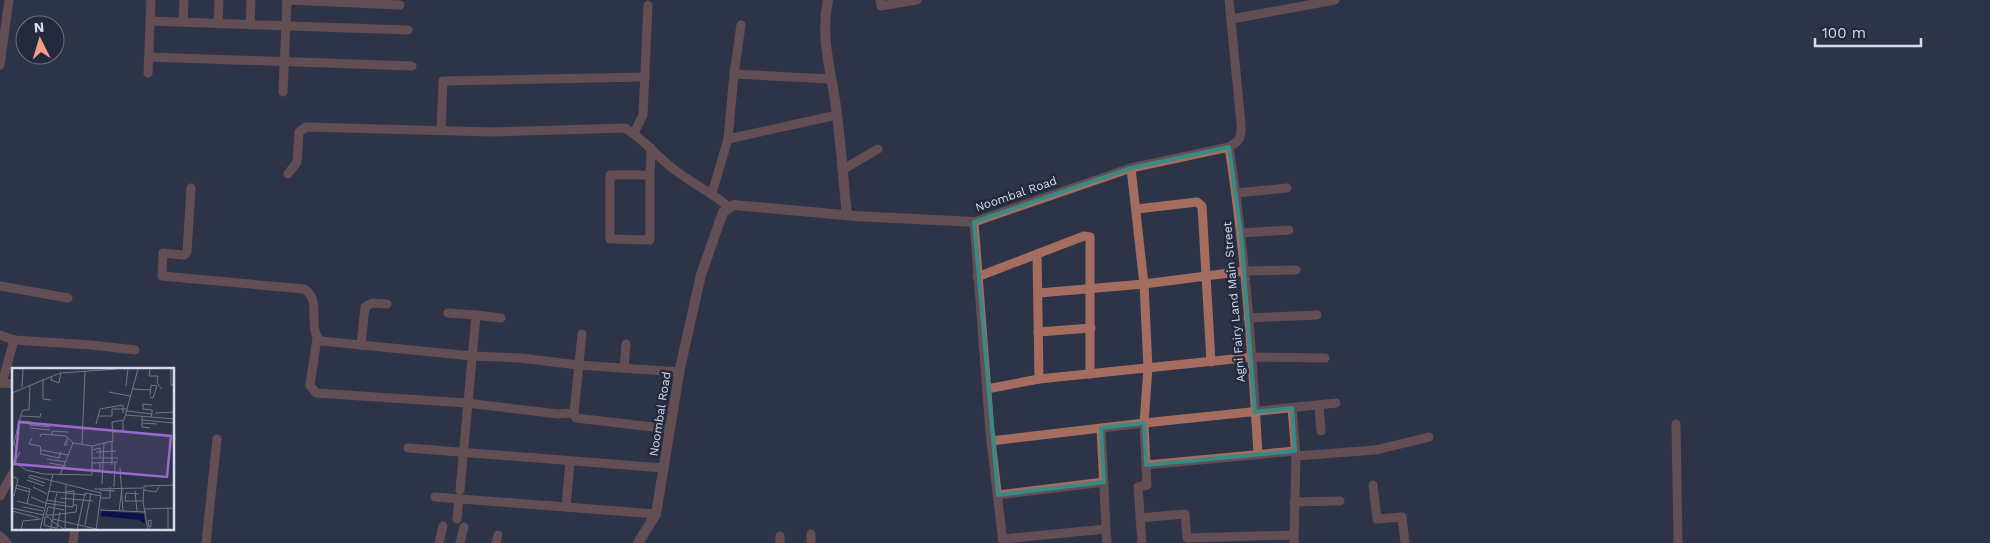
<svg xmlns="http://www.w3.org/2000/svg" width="1990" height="543" font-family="'Work Sans',sans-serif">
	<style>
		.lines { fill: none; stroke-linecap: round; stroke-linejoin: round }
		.minor { stroke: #a56d5f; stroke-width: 9 }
		.tertiary { stroke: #a56d5f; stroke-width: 10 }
		.marked { fill: none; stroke: #378a86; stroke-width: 4; stroke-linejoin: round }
		.labels { text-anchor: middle; stroke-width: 5; stroke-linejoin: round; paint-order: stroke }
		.street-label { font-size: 12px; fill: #d6dbe8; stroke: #242a3e }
		.inset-road { fill: none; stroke: #717788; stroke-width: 1 }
		.view { fill: #9b69cd; fill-opacity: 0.15; stroke: #9b69cd; stroke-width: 2.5 }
		.inset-edge { fill: none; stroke: #d6dbe8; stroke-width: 2.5 }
	</style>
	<rect width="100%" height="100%" fill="#2e3448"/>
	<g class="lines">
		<g class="minor">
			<polyline points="287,0 400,5"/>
			<polyline points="880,0 881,6 917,0"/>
			<polyline points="1232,19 1335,0"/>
			<polyline points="150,21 408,30"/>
			<polyline points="183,22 184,0"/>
			<polyline points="218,24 219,0"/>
			<polyline points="250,25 251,0"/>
			<polyline points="149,57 412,66"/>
			<polyline points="0,65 9,0"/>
			<polyline points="148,73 151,0"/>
			<polyline points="734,74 829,79"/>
			<polyline points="283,92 287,0"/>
			<polyline points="441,130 443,81 645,77"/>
			<polyline points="634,133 643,115 648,5"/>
			<polyline points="728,139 837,115"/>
			<path d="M1229 147C1245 249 1252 352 1258 454"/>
			<polyline points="1131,168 1144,284 1148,368 1144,423 1147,485 1138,487 1142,543"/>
			<polyline points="842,170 878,149"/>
			<path d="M288 174 297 162 299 132 306 127 492 132 625 128C644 139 657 157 675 170 693 184 713 193 730 208"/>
			<polyline points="650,175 650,240 610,239 610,175 650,175 651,148"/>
			<path d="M191 188 187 252 184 255 163 253 162 276 304 289C323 300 306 328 321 341L472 356 521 358 578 365 679 372"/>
			<polyline points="712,193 728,139 734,74 741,25"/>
			<polyline points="1236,193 1287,188"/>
			<polyline points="1137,209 1197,202 1202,206 1211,362"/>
			<polyline points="1241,233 1289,230"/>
			<polyline points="1037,254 1039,379"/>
			<polyline points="977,277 1084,236 1090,237 1090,374"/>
			<polyline points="0,286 68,298"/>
			<polyline points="1039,293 1144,284 1245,271 1296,270"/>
			<polyline points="448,313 476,315 460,490"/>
			<polyline points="476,315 501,318"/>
			<polyline points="1248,318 1317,315"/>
			<polyline points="1038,332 1091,328"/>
			<polyline points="0,335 14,340 2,383"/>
			<polyline points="317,338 310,385 316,393 467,403 558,414 574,413 582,334"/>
			<polyline points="14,340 91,345 135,350"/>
			<polyline points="361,345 365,307 372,303 387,304"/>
			<polyline points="624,368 626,344"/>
			<polyline points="0,383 14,384"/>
			<polyline points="987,389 1039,379 1253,357 1325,358"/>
			<polyline points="1319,405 1321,431"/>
			<polyline points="1292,408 1296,456 1294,543"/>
			<polyline points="574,413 576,418 670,429"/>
			<polyline points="1676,424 1678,543"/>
			<polyline points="991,441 1144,423 1336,403"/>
			<polyline points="408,448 663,468"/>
			<polyline points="1296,456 1375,450 1429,437"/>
			<polyline points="1146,465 1295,451"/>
			<polyline points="1373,485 1377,519 1402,517 1405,543"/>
			<polyline points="998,495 1104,482"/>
			<polyline points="0,496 14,471"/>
			<polyline points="435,497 656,514"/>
			<polyline points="1294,502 1340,501"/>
			<polyline points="566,507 570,461"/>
			<polyline points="1140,518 1185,514 1187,538 1294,535"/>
			<polyline points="457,519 459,499"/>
			<polyline points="1106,529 1107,543"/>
			<polyline points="811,534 811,543"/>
			<polyline points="0,536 7,543"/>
			<polyline points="780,536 780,543"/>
			<polyline points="1003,539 1106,529 1101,428"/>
			<polyline points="73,543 75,529"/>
			<polyline points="206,543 217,439"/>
			<polyline points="439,543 443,526"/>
			<polyline points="460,543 464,527"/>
			<polyline points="496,543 498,535"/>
			<path d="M1003 543 990 432 974 222 1131 168 1229 147C1240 141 1242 137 1241 124L1229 0"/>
		</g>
		<g class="tertiary">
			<path d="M828 0C820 37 831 71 836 107 841 143 843 179 847 215"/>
			<polyline points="638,543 656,514 680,368 701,275 723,212 734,205 855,216 974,222"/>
		</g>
	</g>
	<path d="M0 0H1990V543H0ZM1229 147 1241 233 1255 412 1292 408 1295 451 1146 465 1144 423 1101 428 1104 482 998 495 974 222 1131 168Z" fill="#2e3448" fill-opacity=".55" fill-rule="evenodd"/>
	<path class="marked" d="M1229 147 1241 233 1255 412 1292 408 1295 451 1146 465 1144 423 1101 428 1104 482 998 495 974 222 1131 168Z"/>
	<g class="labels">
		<g class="street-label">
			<text transform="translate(1016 194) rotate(-19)" y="4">Noombal Road</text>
			<text transform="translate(1234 302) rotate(-95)" y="4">Agni Fairy Land Main Street</text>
			<text transform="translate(660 414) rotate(-81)" y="4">Noombal Road</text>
		</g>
	</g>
	<g transform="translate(12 368)">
		<rect width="162" height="162" fill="#2e3448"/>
		<path d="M90 143 132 146 133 156 127 152 89 148Z" fill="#0b0f4b"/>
		<path class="inset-road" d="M138 1 137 8H146L145 15 150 21M159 1V17H163M40 8 39 12 47 15 49 5M31 11V31L39 32M114 18 116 1M10 19 11 1M121 21 139 22M97 24 118 28M0 25 48 5 105 1M138 27 139 17 145 18 141 30 138 29M115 43 140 46 139 49M143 45 163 44M140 46V42L131 41V36L140 37M114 47 163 51M9 48 28 49 29 45M86 48H100V41H111V45M130 48V52L162 55M130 52V59L138 60M8 53 19 54 18 58M162 54 163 72M130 55 145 56M84 56 88 41 111 37V41H115M18 57 38 59M18 60 38 62M101 64 111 63V53M40 67V63L56 64M28 69 29 66 54 68 61 75M20 70 17 76 28 78 29 82 56 87M55 72V77H52L56 70M100 74V97M70 76 73 3M29 82 28 86 47 90 49 84M80 82 88 80V90M5 84 2 75 9 46 11 42H17L18 17M84 84 104 83M80 90H106M35 91 54 94M0 92 14 102 32 106 80 107V78L101 73 100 54 112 52 126 1M37 95 54 98M80 95 106 94M0 99 8 84M108 100 111 143M80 102H88V94M17 107 89 125 84 162M48 107 61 75 80 78M0 108 6 111 2 128 0 127M16 109 33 115M15 112 32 118M90 116 92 75M4 117 18 121 15 136M21 119 35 126M102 119 103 94M3 120 18 124M82 121 131 120M87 122 103 123M131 122 144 124 147 119M36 123 74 127M123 123 125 143M54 124 62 123 61 139M45 125 43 133V137L42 140V143L41 147H34L36 139 42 140 52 142M127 126 114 125 113 133H131M19 129 33 135M48 130 81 133M89 130H98V119M34 132 53 135M5 133 32 140M33 135 61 139M11 139 31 143M0 140 31 147M156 140V162M132 141 163 140M88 142 134 144M0 143 27 150M107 143 110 120M41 151 84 161M139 152V159H137L136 153ZM73 157 79 125M53 160 68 162M9 162 11 153 29 151M28 162 41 106M38 162 39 159 45 160 48 144M53 162 46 157 40 153 36 149H33L32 157 39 159 40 155V153L41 151V147L64 144 65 137H61M53 162 54 117M65 162 73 125 89 128M136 162 131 134 132 118 163 117"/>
		<path class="view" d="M7 54 159 68 155 109 3 96Z"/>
		<rect width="162" height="162" class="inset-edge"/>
	</g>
	<g transform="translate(40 40) rotate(355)"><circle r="24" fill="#242a3e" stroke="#6b7182"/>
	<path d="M0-4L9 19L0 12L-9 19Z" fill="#f49e89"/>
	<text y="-8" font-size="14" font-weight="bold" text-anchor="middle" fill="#d6dbe8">N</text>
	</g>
	<path d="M1815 38v8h106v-8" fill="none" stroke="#d6dbe8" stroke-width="2.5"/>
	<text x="1822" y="38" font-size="15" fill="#d6dbe8" stroke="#242a3e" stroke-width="4" paint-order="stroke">100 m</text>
</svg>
